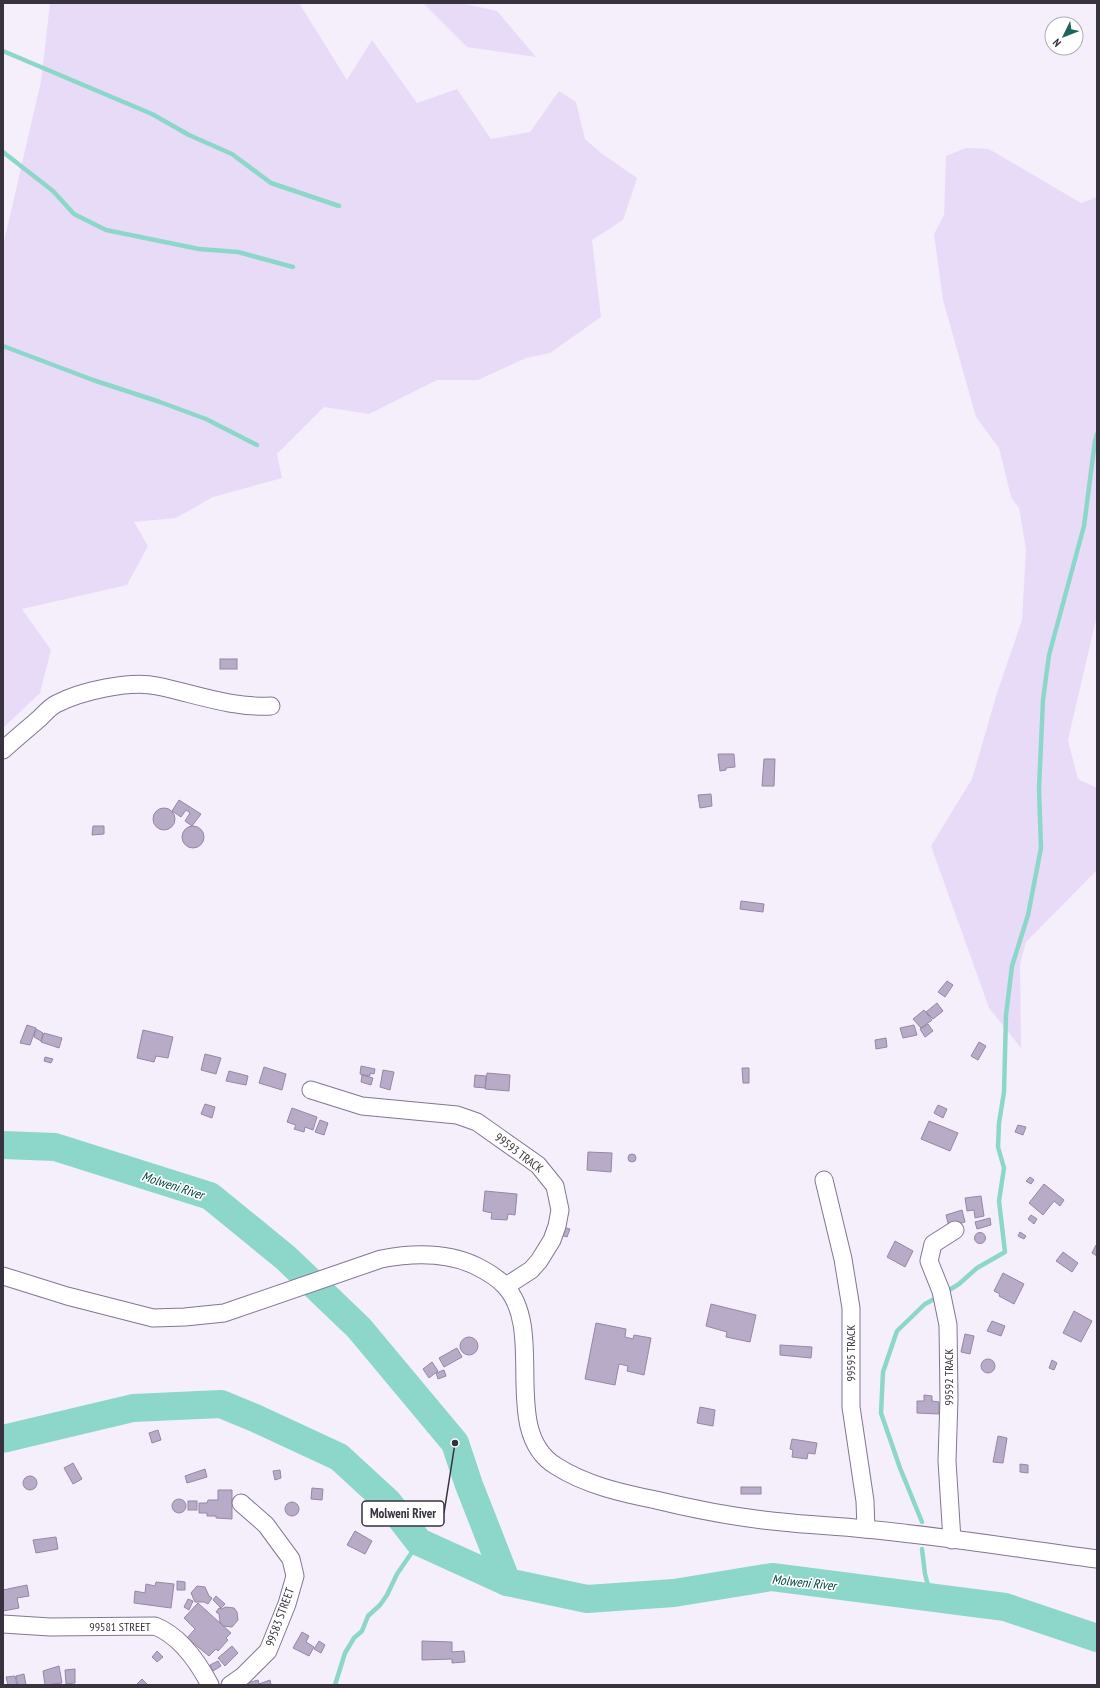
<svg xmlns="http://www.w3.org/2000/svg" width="1100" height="1688" font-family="'PT Sans Narrow',sans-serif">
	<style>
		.green { fill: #e8dbf8 }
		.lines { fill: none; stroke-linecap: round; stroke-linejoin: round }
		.stream { stroke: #8cd7c9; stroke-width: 4.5 }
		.river { stroke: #8cd7c9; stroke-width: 28 }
		.building { fill: #b8abc8; stroke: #9488a4 }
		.minor-casing { stroke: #827691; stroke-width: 19 }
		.minor { stroke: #fff; stroke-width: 17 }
		.labels { text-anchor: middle; stroke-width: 3.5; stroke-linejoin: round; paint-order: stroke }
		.street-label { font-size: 12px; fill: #37323d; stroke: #fff }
		.water-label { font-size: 13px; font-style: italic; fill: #00483f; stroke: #fff }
		.leader { fill: none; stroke: #37323d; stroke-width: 1.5 }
		.callout-dot { fill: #37323d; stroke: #fff; stroke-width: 1.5 }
		.callout { fill: #fff; stroke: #37323d; stroke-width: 1.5 }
		.callout-label { font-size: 13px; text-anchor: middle; font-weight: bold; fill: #37323d }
	</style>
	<rect width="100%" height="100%" fill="#f5effb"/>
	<g class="green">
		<polygon points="50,3 299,3 347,80 372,40 417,103 457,89 491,139 530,132 559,91 576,102 585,139 601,153 637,178 623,220 592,240 601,317 550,353 526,358 478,380 437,380 369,414 324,407 277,454 282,478 213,497 176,518 134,522 148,546 127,585 22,609 51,650 40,693 3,728 3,246 41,81"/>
		<polygon points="423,3 461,3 497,11 536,57 467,47"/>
		<polygon points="966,148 989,149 1081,203 1097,197 1097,615 1068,740 1078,779 1097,788 1097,870 1026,942 1020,964 1021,1048 989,1008 931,846 972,779 997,693 1022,620 1026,549 1019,508 1011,497 999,448 976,417 943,300 934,234 944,215 946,156"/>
	</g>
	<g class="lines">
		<g class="stream">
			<polyline points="3,51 152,114 189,135 232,154 271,183 339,206"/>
			<polyline points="3,152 53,191 74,214 106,230 199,249 238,252 293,267"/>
			<polyline points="3,346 93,380 160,402 206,419 257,445"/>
			<polyline points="946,1292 959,1284 977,1268 1005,1252 999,1201 1004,1168 998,1147 999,1123 1004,1092 1006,1015 1012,966 1028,915 1041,848 1039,789 1043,700 1049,655 1084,526 1095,441 1097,434"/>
			<polyline points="922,1522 900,1468 881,1413 883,1372 897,1331 925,1304 938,1297"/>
			<polyline points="922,1549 925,1574 931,1597"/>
			<polyline points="335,1685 345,1653 354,1638 362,1631 368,1616 380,1605 387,1595 397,1574 419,1542"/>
		</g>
		<g class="river">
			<polyline points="3,1145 55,1147 210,1196 286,1258 359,1328 455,1443 469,1485 507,1582 587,1599 674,1593 772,1577 1005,1607 1097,1638"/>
			<polyline points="3,1439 133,1408 221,1404 255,1418 339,1457 388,1502 419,1542 507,1582"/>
		</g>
	</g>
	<g class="building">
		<rect x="220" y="659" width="17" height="10"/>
		<polygon points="718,754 734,754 735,767 726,768 726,770 720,771"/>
		<polygon points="764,759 775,759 774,786 762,786"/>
		<polygon points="711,794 712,806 700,808 698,795"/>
		<polygon points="179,800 201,814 192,826 185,821 190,813 189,812 186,810 181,817 172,811"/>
		<circle cx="164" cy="819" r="11"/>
		<polygon points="93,826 104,826 104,834 92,835"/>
		<circle cx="193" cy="837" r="11"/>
		<polygon points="741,901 764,904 763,912 740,909"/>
		<polygon points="947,981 953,985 945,997 938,992"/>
		<polygon points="937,1003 943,1011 933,1019 926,1012"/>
		<polygon points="924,1010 932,1020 921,1028 913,1019"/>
		<polygon points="928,1024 933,1031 925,1037 920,1029"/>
		<polygon points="27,1025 36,1028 30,1045 20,1043"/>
		<polygon points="914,1025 917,1035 903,1038 900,1028"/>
		<polygon points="36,1029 43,1033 41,1041 34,1037"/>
		<polygon points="143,1030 173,1037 168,1058 156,1056 154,1062 137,1058"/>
		<polygon points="44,1033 62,1038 59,1048 41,1042"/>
		<polygon points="886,1038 887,1047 876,1049 875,1040"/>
		<polygon points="979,1042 986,1046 978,1060 971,1056"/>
		<polygon points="205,1054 221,1058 216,1074 201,1070"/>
		<polygon points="45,1057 53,1059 51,1063 44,1061"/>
		<polygon points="361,1066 375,1069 374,1074 370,1073 370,1076 360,1074"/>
		<polygon points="264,1067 286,1074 282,1090 259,1083"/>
		<polygon points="742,1068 749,1068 749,1083 743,1083"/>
		<polygon points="383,1070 394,1072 390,1090 380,1087"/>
		<polygon points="229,1071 248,1076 246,1085 226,1081"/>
		<polygon points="487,1073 510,1075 509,1091 485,1089"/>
		<polygon points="362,1075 373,1078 371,1085 361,1082"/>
		<polygon points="475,1075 486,1076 485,1088 474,1087"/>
		<polygon points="205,1104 215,1107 212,1118 201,1114"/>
		<polygon points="938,1105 947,1109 943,1118 934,1113"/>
		<polygon points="292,1108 317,1117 313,1130 305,1127 304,1132 294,1129 296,1125 287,1122"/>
		<polygon points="320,1120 328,1123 324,1135 315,1132"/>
		<polygon points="929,1121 958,1133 950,1151 921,1139"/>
		<polygon points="1018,1125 1026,1127 1023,1135 1015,1132"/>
		<polygon points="588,1152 612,1153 611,1172 587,1170"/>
		<circle cx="632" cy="1158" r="4"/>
		<polygon points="1030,1177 1034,1180 1031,1184 1026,1181"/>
		<polygon points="1044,1184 1064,1200 1060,1206 1054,1201 1043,1215 1029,1203"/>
		<polygon points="485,1191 517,1194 515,1215 508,1214 507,1220 491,1219 492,1213 483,1211"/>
		<polygon points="981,1196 984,1216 975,1218 974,1210 967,1211 965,1198"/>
		<polygon points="962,1210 965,1222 949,1227 946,1215"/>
		<polygon points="1031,1215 1037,1219 1034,1224 1028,1219"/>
		<polygon points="990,1218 991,1225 977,1229 975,1222"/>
		<polygon points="562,1227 570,1229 567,1237 560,1235"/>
		<polygon points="1020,1232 1026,1236 1024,1239 1018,1236"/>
		<circle cx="980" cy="1238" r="5.5"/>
		<polygon points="895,1241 913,1251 905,1267 887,1257"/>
		<polygon points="1096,1245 1097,1245 1097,1256 1092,1253"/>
		<polygon points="1063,1252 1078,1263 1072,1272 1056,1261"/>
		<polygon points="1003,1273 1024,1284 1014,1304 999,1296 1000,1294 994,1291"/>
		<polygon points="711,1304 756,1315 750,1342 726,1337 727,1332 706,1326"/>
		<polygon points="1074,1311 1092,1321 1081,1342 1063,1333"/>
		<polygon points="992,1321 1005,1326 1001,1336 987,1331"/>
		<polygon points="596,1323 626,1329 625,1337 633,1339 634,1335 651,1338 644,1375 627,1371 628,1366 619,1364 615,1385 585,1379"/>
		<polygon points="965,1334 974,1336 970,1354 961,1352"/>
		<circle cx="469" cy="1346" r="9"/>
		<polygon points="780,1345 812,1347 811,1358 780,1355"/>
		<polygon points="457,1348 462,1357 444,1367 439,1358"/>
		<circle cx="988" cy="1366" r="7"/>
		<polygon points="1052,1360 1057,1363 1054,1370 1049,1368"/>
		<polygon points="432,1362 438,1371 429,1378 423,1369"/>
		<polygon points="444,1370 446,1376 438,1379 436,1373"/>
		<polygon points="924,1395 932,1396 932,1401 939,1402 939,1414 917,1413 917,1401 924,1401"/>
		<polygon points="700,1407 715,1410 713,1426 697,1423"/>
		<polygon points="158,1430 161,1440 152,1443 149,1433"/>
		<polygon points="998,1436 1007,1438 1003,1463 993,1462"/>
		<polygon points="792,1439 817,1443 815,1454 808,1453 807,1459 792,1457 793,1450 790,1449"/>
		<polygon points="73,1463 82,1479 73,1484 64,1468"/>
		<polygon points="1020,1464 1028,1465 1028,1473 1020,1472"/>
		<polygon points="205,1469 207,1477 187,1483 185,1476"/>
		<polygon points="280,1470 281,1478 275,1480 273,1471"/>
		<circle cx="30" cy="1483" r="7"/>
		<rect x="741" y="1487" width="20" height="7"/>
		<polygon points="312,1488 323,1489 322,1500 311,1499"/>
		<polygon points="218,1490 232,1490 232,1519 216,1518 216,1516 207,1516 207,1513 199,1513 199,1503 207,1503 208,1500 218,1500"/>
		<circle cx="179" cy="1506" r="7"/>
		<rect x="188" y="1501" width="9" height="9"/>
		<circle cx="292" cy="1509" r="7"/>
		<polygon points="355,1531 372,1541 365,1554 347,1545"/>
		<polygon points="56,1537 58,1549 36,1553 33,1540"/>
		<polygon points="177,1581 185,1582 185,1590 177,1590"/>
		<polygon points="156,1582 174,1584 171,1608 134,1603 135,1591 145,1593 146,1584 155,1586"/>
		<polygon points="27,1585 29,1596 17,1598 19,1608 3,1611 3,1590"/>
		<polygon points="197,1586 205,1587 209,1596 212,1598 208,1604 204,1602 195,1602 191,1593"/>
		<polygon points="216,1596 225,1604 221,1608 213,1600"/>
		<polygon points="188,1599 193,1601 189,1610 184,1607"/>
		<polygon points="198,1603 231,1633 226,1638 228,1640 218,1651 216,1649 209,1656 187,1638 195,1629 184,1618"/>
		<polygon points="225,1607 234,1608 237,1612 238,1620 232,1627 223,1626 220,1622 219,1614 216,1612 219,1608 222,1609"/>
		<polygon points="302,1632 309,1636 306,1642 314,1647 309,1656 293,1648"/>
		<polygon points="319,1641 325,1645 321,1653 314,1649"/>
		<polygon points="422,1641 452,1642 452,1652 464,1651 465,1662 452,1663 452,1659 422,1660"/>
		<polygon points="232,1646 238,1653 225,1666 218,1658"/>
		<polygon points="157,1651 163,1657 157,1662 152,1657"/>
		<polygon points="218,1661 221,1666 213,1671 210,1665"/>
		<polygon points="59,1666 62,1683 45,1685 43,1671"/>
		<polygon points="75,1669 75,1683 66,1684 65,1670"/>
		<polygon points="24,1674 26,1685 18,1685 16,1676"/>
		<polygon points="15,1676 17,1685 8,1685 6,1677"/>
		<polygon points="142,1679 148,1685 136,1685"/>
		<polygon points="258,1680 259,1684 270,1680 271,1685 247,1685 247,1683"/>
	</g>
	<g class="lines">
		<g class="minor-casing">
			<g id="minor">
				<path d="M3 750C15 739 27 729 40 718 45 713 50 707 56 704 81 691 130 680 157 686 196 694 231 708 271 706"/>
				<polyline points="311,1090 362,1106 457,1115 477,1122 538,1165 555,1186 560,1210 557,1226 552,1240 539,1261 531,1270 506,1286"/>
				<polyline points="824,1180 843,1259 851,1308 851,1407 865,1501 866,1529"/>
				<path d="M3 1276 67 1296 153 1318 185 1317 224 1313 381 1259C412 1253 447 1252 476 1266 486 1271 498 1278 505 1286 547 1331 499 1431 556 1466 586 1485 621 1493 656 1500 697 1510 739 1518 782 1522 809 1525 837 1526 865 1529 943 1536 1020 1549 1097 1559"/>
				<polyline points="952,1540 947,1461 949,1399 948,1325 941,1291 929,1261 933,1244 955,1230"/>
				<path d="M3 1624 50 1627 155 1626C180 1636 198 1662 210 1685"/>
				<polyline points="230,1685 243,1676 268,1651 287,1604 295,1576 291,1559 266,1525 241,1503"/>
			</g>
		</g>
		<use href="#minor" class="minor"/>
	</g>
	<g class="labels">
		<g class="street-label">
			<text transform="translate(519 1153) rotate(37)" y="4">99593 TRACK</text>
			<text transform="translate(851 1353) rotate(-90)" y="4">99595 TRACK</text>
			<text transform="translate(949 1377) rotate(-90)" y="4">99592 TRACK</text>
			<text transform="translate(280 1617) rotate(-70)" y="4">99583 STREET</text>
			<text x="120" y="1631">99581 STREET</text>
		</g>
		<g class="water-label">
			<text transform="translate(173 1185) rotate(18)" y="5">Molweni River</text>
			<text transform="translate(804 1582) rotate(6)" y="5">Molweni River</text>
		</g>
	</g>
	<path class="leader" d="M455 1443L444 1513"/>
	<circle class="callout-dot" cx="455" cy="1443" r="4"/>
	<rect class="callout" x="362" y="1501" width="82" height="25" rx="4"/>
	<g class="callout-label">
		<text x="403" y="1518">Molweni River</text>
	</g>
	<rect width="1100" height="1688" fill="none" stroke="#37323d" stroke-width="8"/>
	<g transform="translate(1064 36) rotate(227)"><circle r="19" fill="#ffffff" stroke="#afadb1"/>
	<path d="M0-3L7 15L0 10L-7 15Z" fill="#1d655a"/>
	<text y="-6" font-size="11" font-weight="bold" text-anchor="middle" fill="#37323d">N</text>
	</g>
</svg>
